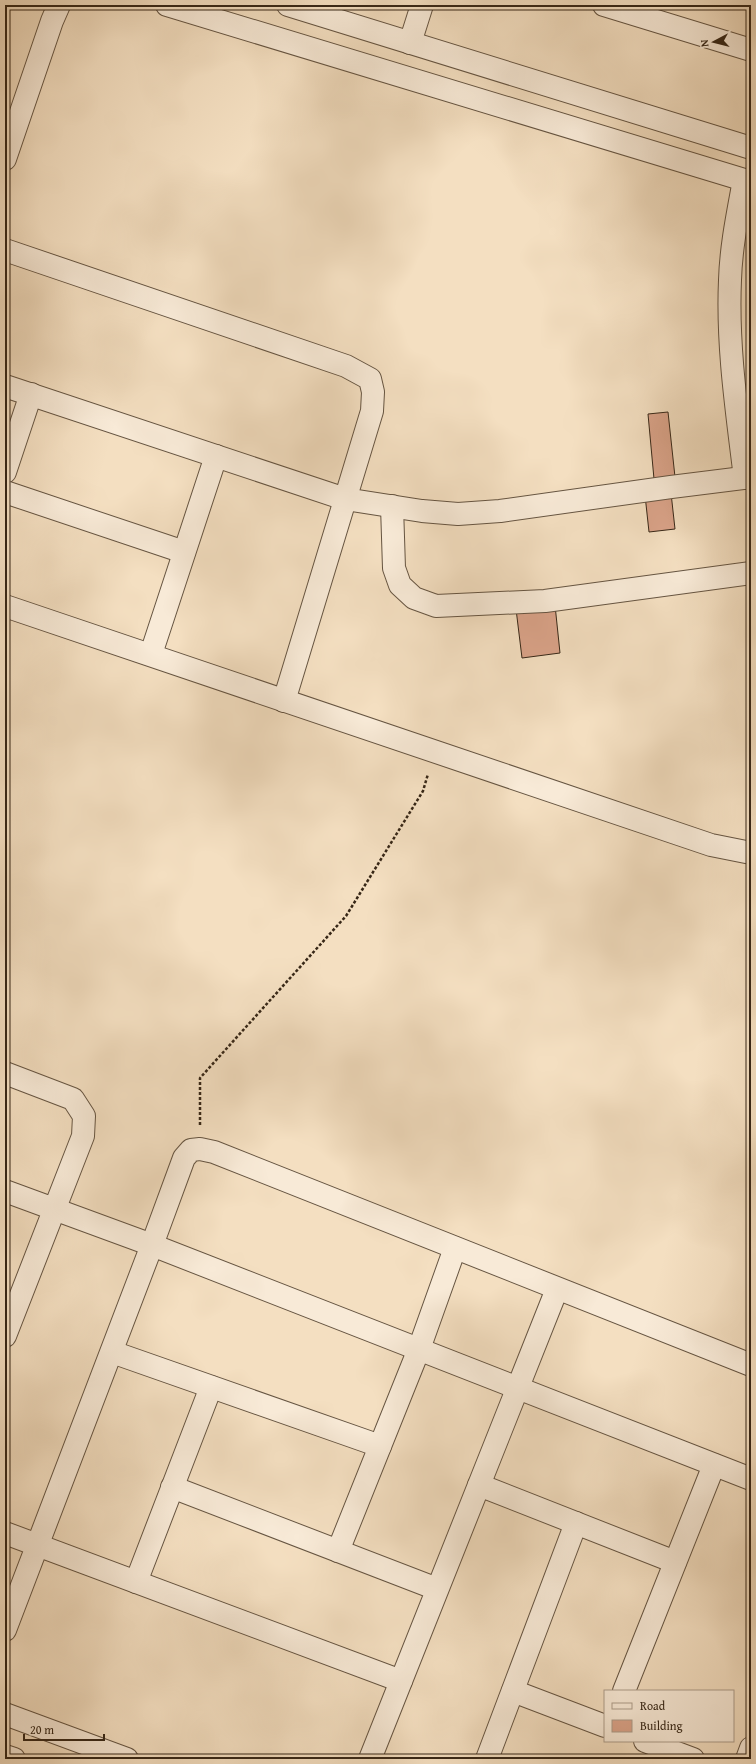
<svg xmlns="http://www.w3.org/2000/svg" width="756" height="1764" font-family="'Gentium Book Plus',serif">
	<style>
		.building { fill: #daa389; stroke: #372717 }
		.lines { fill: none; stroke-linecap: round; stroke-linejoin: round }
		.street-casing { stroke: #665542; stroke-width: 24 }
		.path { stroke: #372717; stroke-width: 2.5; stroke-dasharray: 3 2; stroke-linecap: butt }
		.street { stroke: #f8ead7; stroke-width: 22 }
	</style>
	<rect width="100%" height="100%" fill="#f4dfc1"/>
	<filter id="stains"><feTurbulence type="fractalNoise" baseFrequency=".005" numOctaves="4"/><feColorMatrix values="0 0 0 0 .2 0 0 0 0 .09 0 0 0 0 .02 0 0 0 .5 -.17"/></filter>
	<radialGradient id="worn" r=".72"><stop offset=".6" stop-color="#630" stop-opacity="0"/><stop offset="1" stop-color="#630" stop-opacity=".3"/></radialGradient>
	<g class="building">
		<polygon points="668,412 675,477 654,479 648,414"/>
		<polygon points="671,493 675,529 649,532 645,495"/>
		<polygon points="555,605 560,653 522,658 516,609"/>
	</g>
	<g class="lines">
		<g class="street-casing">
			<g id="street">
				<polyline points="167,5 751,182"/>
				<polyline points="288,5 751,148"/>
				<polyline points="604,5 751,50"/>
				<polyline points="410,43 422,5"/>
				<polyline points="5,159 52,21 59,5"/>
				<path d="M744 180C738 213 731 246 730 280 727 346 737 412 745 478"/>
				<polyline points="5,250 346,366 370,379 373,392 372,411 284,701"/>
				<polyline points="5,386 345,499 422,511 458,514 500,511 671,487 751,477"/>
				<polyline points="5,472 31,394"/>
				<polyline points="5,492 184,552"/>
				<polyline points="392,506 394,568 400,585 414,598 436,606 545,601 751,573"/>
				<polyline points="5,606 711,845 751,853"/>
				<polyline points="151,654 216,456"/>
				<polyline points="5,1073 73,1099 84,1116 83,1136 5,1336"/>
				<polyline points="5,1191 152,1245 751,1479"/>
				<polyline points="112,1352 380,1446"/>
				<polyline points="479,1485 675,1562"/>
				<polyline points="172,1487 437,1589"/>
				<polyline points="5,1533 401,1681"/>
				<polyline points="338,1551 419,1349 455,1248"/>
				<polyline points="136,1582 211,1387"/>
				<polyline points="5,1630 152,1245 184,1158 191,1150 200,1149 214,1152 751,1365"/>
				<polyline points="513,1691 605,1726"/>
				<polyline points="624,1691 714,1465"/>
				<polyline points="5,1714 127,1759"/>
				<polyline points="645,1741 693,1759"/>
				<polyline points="5,1756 14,1759"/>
				<polyline points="370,1759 557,1289"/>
				<polyline points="487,1759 576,1523"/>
				<polyline points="747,1759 751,1748"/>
			</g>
		</g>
		<polyline class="path" points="200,1125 200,1078 346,916 423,791 428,774"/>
		<use href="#street" class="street"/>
	</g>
	<rect width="756" height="1764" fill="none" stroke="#f4dfc1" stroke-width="20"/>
	<rect x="6" y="6" width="744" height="1752" fill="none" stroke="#372717" stroke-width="2"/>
	<rect x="10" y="10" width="736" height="1744" fill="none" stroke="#372717"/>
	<rect x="604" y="1690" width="130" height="52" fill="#f8ead7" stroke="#ab9c8a"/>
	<rect x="612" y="1703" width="20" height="6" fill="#f8ead7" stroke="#ab9c8a"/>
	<text x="640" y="1710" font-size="12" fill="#372717">Road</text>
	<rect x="612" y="1720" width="20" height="12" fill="#daa389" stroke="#ab9c8a"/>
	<text x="640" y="1730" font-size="12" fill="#372717">Building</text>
	<g transform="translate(714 42) rotate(263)" stroke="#f8ead7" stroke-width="3" paint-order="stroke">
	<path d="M0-3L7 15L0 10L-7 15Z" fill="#372717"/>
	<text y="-6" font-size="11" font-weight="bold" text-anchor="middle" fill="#372717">N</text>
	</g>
	<path d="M24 1734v6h80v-6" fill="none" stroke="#372717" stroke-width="2"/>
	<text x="30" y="1734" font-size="12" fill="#372717" stroke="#f8ead7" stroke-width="3" paint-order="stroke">20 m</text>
	<rect width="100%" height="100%" filter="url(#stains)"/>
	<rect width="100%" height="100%" fill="url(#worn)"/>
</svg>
